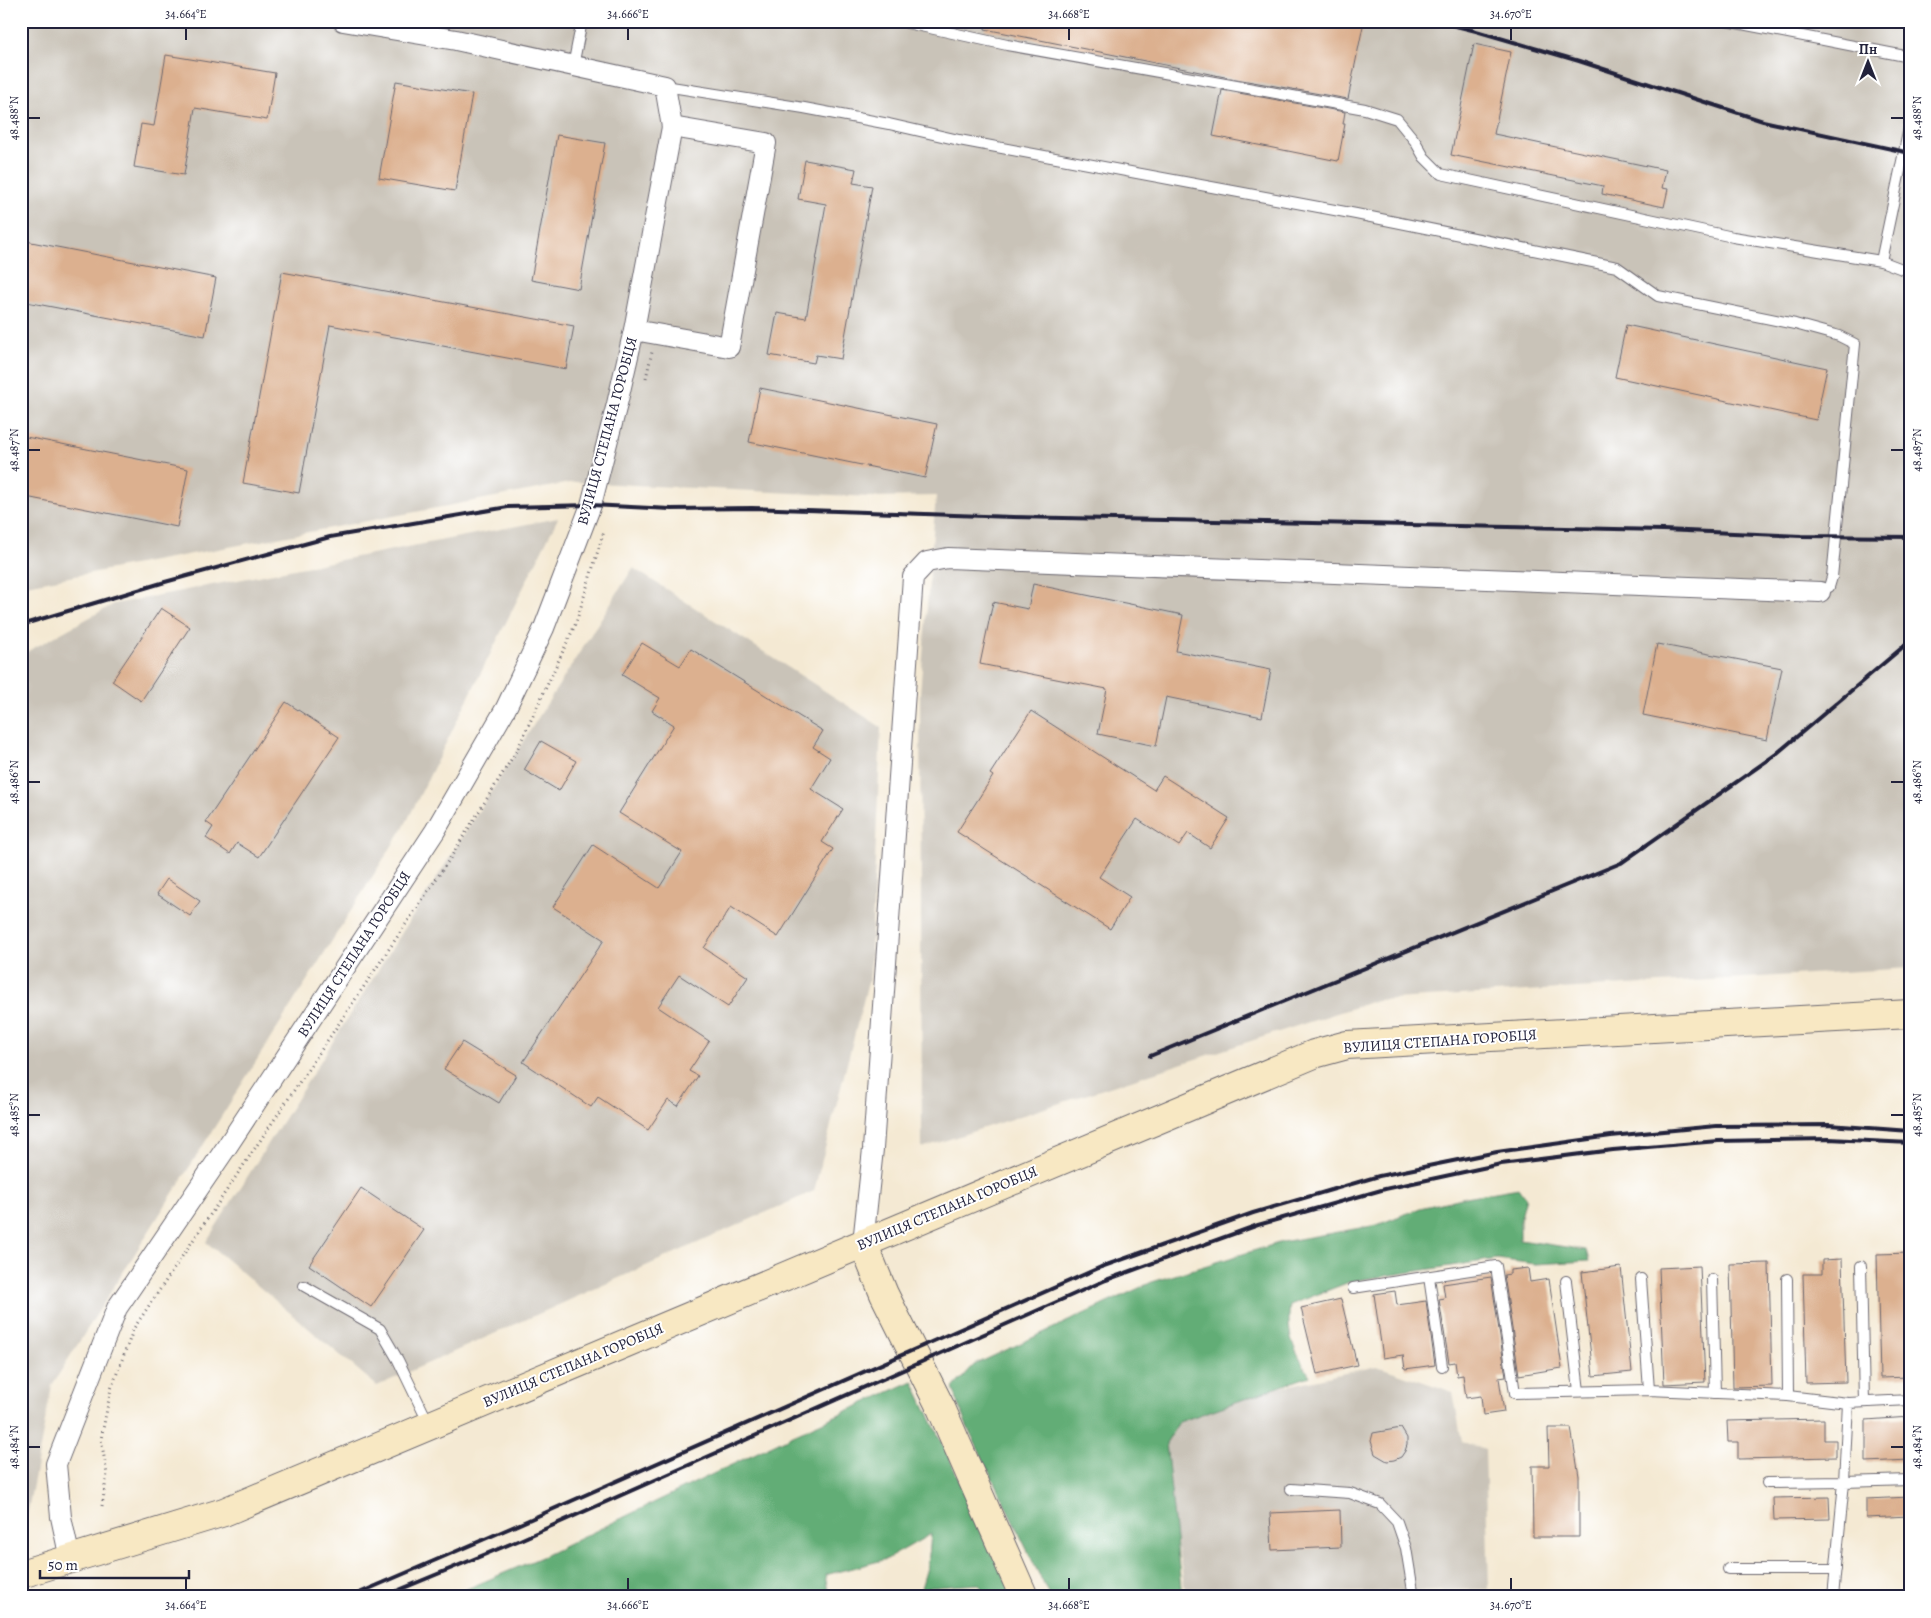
<svg xmlns="http://www.w3.org/2000/svg" width="1931" height="1618" font-family="Alegreya,serif">
	<style>
		.industrial { fill: #c9c3b8 }
		.forest { fill: #62ad76; stroke: #426858 }
		.building { fill: #dcb08f }
		.lines { fill: none; stroke-linecap: round; stroke-linejoin: round }
		.lane-casing { stroke: #6c6870; stroke-width: 12 }
		.street-casing { stroke: #6c6870; stroke-width: 22 }
		.secondary-casing { stroke: #6c6870; stroke-width: 30 }
		.path { stroke: #6c6870; stroke-width: 3; stroke-dasharray: 1 4; stroke-linecap: butt }
		.lane { stroke: #fff; stroke-width: 10 }
		.street { stroke: #fff; stroke-width: 20 }
		.secondary { stroke: #f8e8c3; stroke-width: 28 }
		.rail { stroke: #22223b; stroke-width: 4 }
		.ticks { fill: none; stroke: #22223b; stroke-width: 2 }
		.labels { text-anchor: middle; stroke-width: 4; stroke-linejoin: round; paint-order: stroke }
		.street-label { font-size: 15px; fill: #22223b; stroke: #fff }
		.neatline { fill: none; stroke: #22223b; stroke-width: 2 }
		.ticks-label { font-size: 12px; text-anchor: middle; fill: #22223b }
	</style>
	<rect width="100%" height="100%" fill="#fff"/>
	<filter id="ink" filterUnits="userSpaceOnUse"><feTurbulence type="fractalNoise" baseFrequency=".02" numOctaves="2"/><feDisplacementMap in="SourceGraphic" scale="10" xChannelSelector="R" yChannelSelector="G"/><feConvolveMatrix kernelMatrix="1 2 1 2 8 2 1 2 1" color-interpolation-filters="sRGB"/></filter>
	<filter id="wash" filterUnits="userSpaceOnUse"><feTurbulence type="fractalNoise" baseFrequency=".0096" numOctaves="4" result="noise"/><feDisplacementMap in="SourceGraphic" scale="20" xChannelSelector="R" yChannelSelector="G"/><feGaussianBlur stdDeviation="1.12" result="paint"/><feColorMatrix in="noise" values="0 0 0 0 0 0 0 0 0 0 0 0 0 0 0 0 0 1.4 0 .05"/><feComposite in="paint" operator="in"/></filter>
	<g filter="url(#wash)">
		<rect width="100%" height="100%" fill="#f4e9d3"/>
		<g class="industrial">
			<polygon points="21,21 1910,21 1910,968 1377,1000 922,1148 920,693 936,496 871,497 575,482 21,586"/>
			<polygon points="558,518 405,825 52,1385 21,1547 21,655 114,604"/>
			<polygon points="633,568 881,727 870,975 814,1191 377,1386 206,1242"/>
			<polygon points="1377,1366 1453,1392 1462,1442 1485,1449 1489,1589 1186,1596 1156,1415"/>
		</g>
		<g class="forest">
			<path d="M1519 1188 1526 1198 1520 1221V1240L1586 1250 1589 1261 1535 1264 1497 1259 1352 1281 1290 1305C1286 1336 1294 1350 1310 1376L1179 1422 1166 1443 1182 1597H1050L966 1424 953 1388 974 1365 1152 1282 1282 1242 1377 1225 1420 1208 1466 1197Z"/>
			<polygon points="913,1381 1014,1597 987,1597 979,1584 921,1588 928,1564 931,1534 887,1559 825,1575 829,1597 448,1597 544,1556 793,1435"/>
		</g>
		<g id="blocks">
			<g class="building">
				<polygon points="985,21 1364,21 1348,99 1225,77 985,29"/>
				<polygon points="1474,44 1511,52 1494,134 1666,170 1662,188 1668,189 1664,207 1602,194 1603,186 1451,155"/>
				<polygon points="166,55 275,73 267,120 195,108 184,175 134,167 141,124 154,126"/>
				<polygon points="396,81 472,94 455,191 379,178"/>
				<polygon points="1222,90 1345,112 1343,124 1345,124 1338,161 1213,136"/>
				<polygon points="557,135 605,143 579,289 531,280"/>
				<polygon points="805,160 856,169 853,183 872,186 841,359 816,355 814,363 769,355 777,313 806,318 826,204 798,199"/>
				<polygon points="21,240 216,278 205,336 21,301"/>
				<polygon points="282,272 574,326 566,369 330,325 299,493 243,483"/>
				<polygon points="1626,325 1827,368 1816,420 1615,377"/>
				<polygon points="760,388 937,424 925,478 749,442"/>
				<polygon points="21,436 188,469 177,527 21,496"/>
				<polygon points="1033,584 1183,615 1176,651 1271,670 1262,717 1166,697 1156,746 1098,734 1107,689 980,664 993,602 1028,609"/>
				<polygon points="161,608 190,627 141,701 112,681"/>
				<polygon points="642,643 680,666 691,649 823,731 813,747 830,758 811,789 843,809 822,842 833,849 778,937 731,907 704,948 748,977 728,1007 679,975 658,1007 709,1041 689,1071 698,1076 678,1106 668,1100 648,1130 598,1097 591,1107 523,1062 604,940 553,907 593,845 659,888 682,852 619,813 674,725 652,711 660,698 622,675"/>
				<polygon points="1657,644 1782,668 1767,740 1643,715"/>
				<polygon points="286,702 339,737 259,857 237,843 230,854 206,838 213,827 206,822"/>
				<polygon points="1031,711 1154,790 1163,776 1229,818 1210,848 1188,833 1179,846 1137,819 1099,877 1130,897 1110,929 957,832 993,776 990,774"/>
				<polygon points="541,741 576,761 559,791 524,770"/>
				<polygon points="167,879 200,901 190,916 157,894"/>
				<polygon points="462,1042 516,1075 499,1103 444,1069"/>
				<polygon points="361,1188 424,1230 371,1307 309,1265"/>
				<polygon points="1910,1253 1910,1377 1880,1378 1877,1254"/>
				<polygon points="1842,1259 1846,1382 1806,1383 1803,1274 1822,1274 1822,1260"/>
				<polygon points="1769,1263 1772,1386 1733,1387 1730,1264"/>
				<polygon points="1700,1266 1705,1382 1664,1384 1659,1268"/>
				<polygon points="1621,1267 1632,1372 1593,1376 1582,1272"/>
				<polygon points="1528,1268 1530,1282 1549,1279 1562,1368 1519,1375 1504,1275 1510,1274 1510,1270"/>
				<polygon points="1491,1277 1506,1377 1499,1378 1504,1412 1483,1415 1481,1396 1466,1398 1463,1375 1457,1376 1455,1362 1449,1363 1439,1299 1445,1298 1443,1284"/>
				<polygon points="1395,1291 1397,1305 1426,1301 1435,1365 1405,1369 1403,1355 1383,1358 1374,1294"/>
				<polygon points="1341,1299 1357,1365 1317,1374 1301,1308"/>
				<polygon points="1910,1417 1910,1460 1866,1462 1866,1420"/>
				<polygon points="1824,1419 1824,1440 1836,1440 1836,1457 1738,1459 1738,1442 1728,1442 1727,1421"/>
				<polygon points="1401,1428 1407,1438 1407,1445 1405,1451 1401,1457 1394,1460 1387,1461 1375,1454 1371,1441 1373,1433"/>
				<polygon points="1548,1428 1571,1428 1579,1476 1579,1537 1533,1537 1532,1466 1549,1466"/>
				<polygon points="1829,1497 1830,1519 1774,1520 1773,1498"/>
				<polygon points="1910,1497 1910,1516 1866,1518 1866,1499"/>
				<polygon points="1340,1510 1341,1547 1272,1550 1270,1513"/>
			</g>
		</g>
	</g>
	<g filter="url(#ink)">
		<use href="#blocks" fill-opacity="0" stroke="#6c6870" stroke-width="1"/>
		<g class="lines">
			<g class="lane-casing">
				<g id="lane">
					<polyline points="907,21 907,23 1007,45 1365,109 1397,119 1415,141 1424,157 1441,174 1733,237 1881,261 1910,123"/>
					<polyline points="1726,21 1910,57"/>
					<polyline points="573,66 582,21"/>
					<polyline points="665,86 804,108 889,124 959,140 1356,214 1617,267 1658,296 1795,324 1839,336 1855,344 1832,577 1829,587 1820,592"/>
					<polyline points="1881,261 1910,272"/>
					<polyline points="1861,1266 1864,1402"/>
					<polyline points="1429,1277 1442,1366"/>
					<polyline points="1641,1279 1649,1390"/>
					<polyline points="1712,1279 1715,1393"/>
					<polyline points="1787,1279 1788,1396"/>
					<polyline points="1566,1281 1579,1391"/>
					<polyline points="304,1286 380,1329 398,1360 429,1424"/>
					<polyline points="1353,1288 1496,1266 1515,1393 1649,1390 1788,1396 1848,1403"/>
					<polyline points="1767,1483 1844,1482 1848,1403 1910,1400"/>
					<polyline points="1291,1489 1350,1493 1380,1504 1397,1522 1406,1548 1414,1597"/>
					<polyline points="1728,1569 1836,1569"/>
					<polyline points="1833,1597 1844,1482 1910,1480"/>
				</g>
			</g>
			<g class="street-casing">
				<g id="street">
					<polyline points="343,21 456,40 665,86 672,127"/>
					<polyline points="863,1243 873,1149 913,577 927,562 948,558 1820,592"/>
					<polyline points="70,1559 61,1517 56,1464 117,1308 226,1148 435,831 506,708 544,628 591,505 617,404 634,330 672,127 766,143 729,347 634,330"/>
				</g>
			</g>
			<g class="secondary-casing">
				<g id="secondary">
					<polyline points="863,1243 884,1294 941,1408 1024,1597"/>
					<polyline points="21,1574 224,1512 1314,1054 1347,1045 1910,1014"/>
				</g>
			</g>
			<g class="path">
				<polyline points="646,378 652,352"/>
				<polyline points="102,1506 107,1474 101,1439 111,1389 134,1328 449,860 517,750 576,623 604,531"/>
			</g>
			<use href="#lane" class="lane"/>
			<use href="#street" class="street"/>
			<use href="#secondary" class="secondary"/>
			<g class="rail">
				<polyline points="1436,21 1476,31 1579,61 1763,121 1910,153"/>
				<polyline points="21,625 165,582 330,537 508,507 591,505 671,509 752,508 1013,517 1663,530 1801,536 1910,537"/>
				<polyline points="1150,1056 1621,863 1775,755 1910,641"/>
				<polyline points="350,1597 515,1526 1101,1267 1253,1213 1379,1176 1497,1152 1611,1136 1716,1126 1829,1125 1910,1131"/>
				<polyline points="382,1597 520,1540 1106,1280 1258,1225 1385,1189 1501,1164 1613,1150 1718,1141 1829,1139 1910,1143"/>
			</g>
		</g>
	</g>
	<path class="ticks" d="M186 28V40M628 28V40M1069 28V40M1511 28V40M28 118H40M1891 118H1904M28 450H40M1891 450H1904M28 782H40M1891 782H1904M28 1115H40M1891 1115H1904M28 1447H40M1891 1447H1904M186 1578V1590M628 1578V1590M1069 1578V1590M1511 1578V1590"/>
	<g class="labels">
		<g class="street-label">
			<text transform="translate(607 431) rotate(-75)" y="5">ВУЛИЦЯ СТЕПАНА ГОРОБЦЯ</text>
			<text transform="translate(354 954) rotate(-57)" y="5">ВУЛИЦЯ СТЕПАНА ГОРОБЦЯ</text>
			<text transform="translate(1440 1041) rotate(-4)" y="5">ВУЛИЦЯ СТЕПАНА ГОРОБЦЯ</text>
			<text transform="translate(947 1208) rotate(-23)" y="5">ВУЛИЦЯ СТЕПАНА ГОРОБЦЯ</text>
			<text transform="translate(573 1365) rotate(-23)" y="5">ВУЛИЦЯ СТЕПАНА ГОРОБЦЯ</text>
		</g>
	</g>
	<rect width="1931" height="1618" fill="none" stroke="#fff" stroke-width="55"/>
	<g transform="translate(1868 62)" stroke="#ffffff" stroke-width="4" paint-order="stroke">
	<path d="M0-4L9 19L0 12L-9 19Z" fill="#22223b"/>
	<text y="-8" font-size="14" font-weight="bold" text-anchor="middle" fill="#22223b">Пн</text>
	</g>
	<path d="M40 1570v8h149v-8" fill="none" stroke="#22223b" stroke-width="2.5"/>
	<text x="48" y="1570" font-size="15" fill="#22223b" stroke="#ffffff" stroke-width="4" paint-order="stroke">50 m</text>
	<rect x="28" y="28" width="1876" height="1562" class="neatline"/>
	<g class="ticks-label">
		<text x="186" y="18">34.664°E</text>
		<text x="628" y="18">34.666°E</text>
		<text x="1069" y="18">34.668°E</text>
		<text x="1511" y="18">34.670°E</text>
		<text transform="translate(14 118) rotate(-90)" y="4">48.488°N</text>
		<text transform="translate(1917 118) rotate(-90)" y="4">48.488°N</text>
		<text transform="translate(14 450) rotate(-90)" y="4">48.487°N</text>
		<text transform="translate(1917 450) rotate(-90)" y="4">48.487°N</text>
		<text transform="translate(14 782) rotate(-90)" y="4">48.486°N</text>
		<text transform="translate(1917 782) rotate(-90)" y="4">48.486°N</text>
		<text transform="translate(14 1115) rotate(-90)" y="4">48.485°N</text>
		<text transform="translate(1917 1115) rotate(-90)" y="4">48.485°N</text>
		<text transform="translate(14 1447) rotate(-90)" y="4">48.484°N</text>
		<text transform="translate(1917 1447) rotate(-90)" y="4">48.484°N</text>
		<text x="186" y="1609">34.664°E</text>
		<text x="628" y="1609">34.666°E</text>
		<text x="1069" y="1609">34.668°E</text>
		<text x="1511" y="1609">34.670°E</text>
	</g>
</svg>
